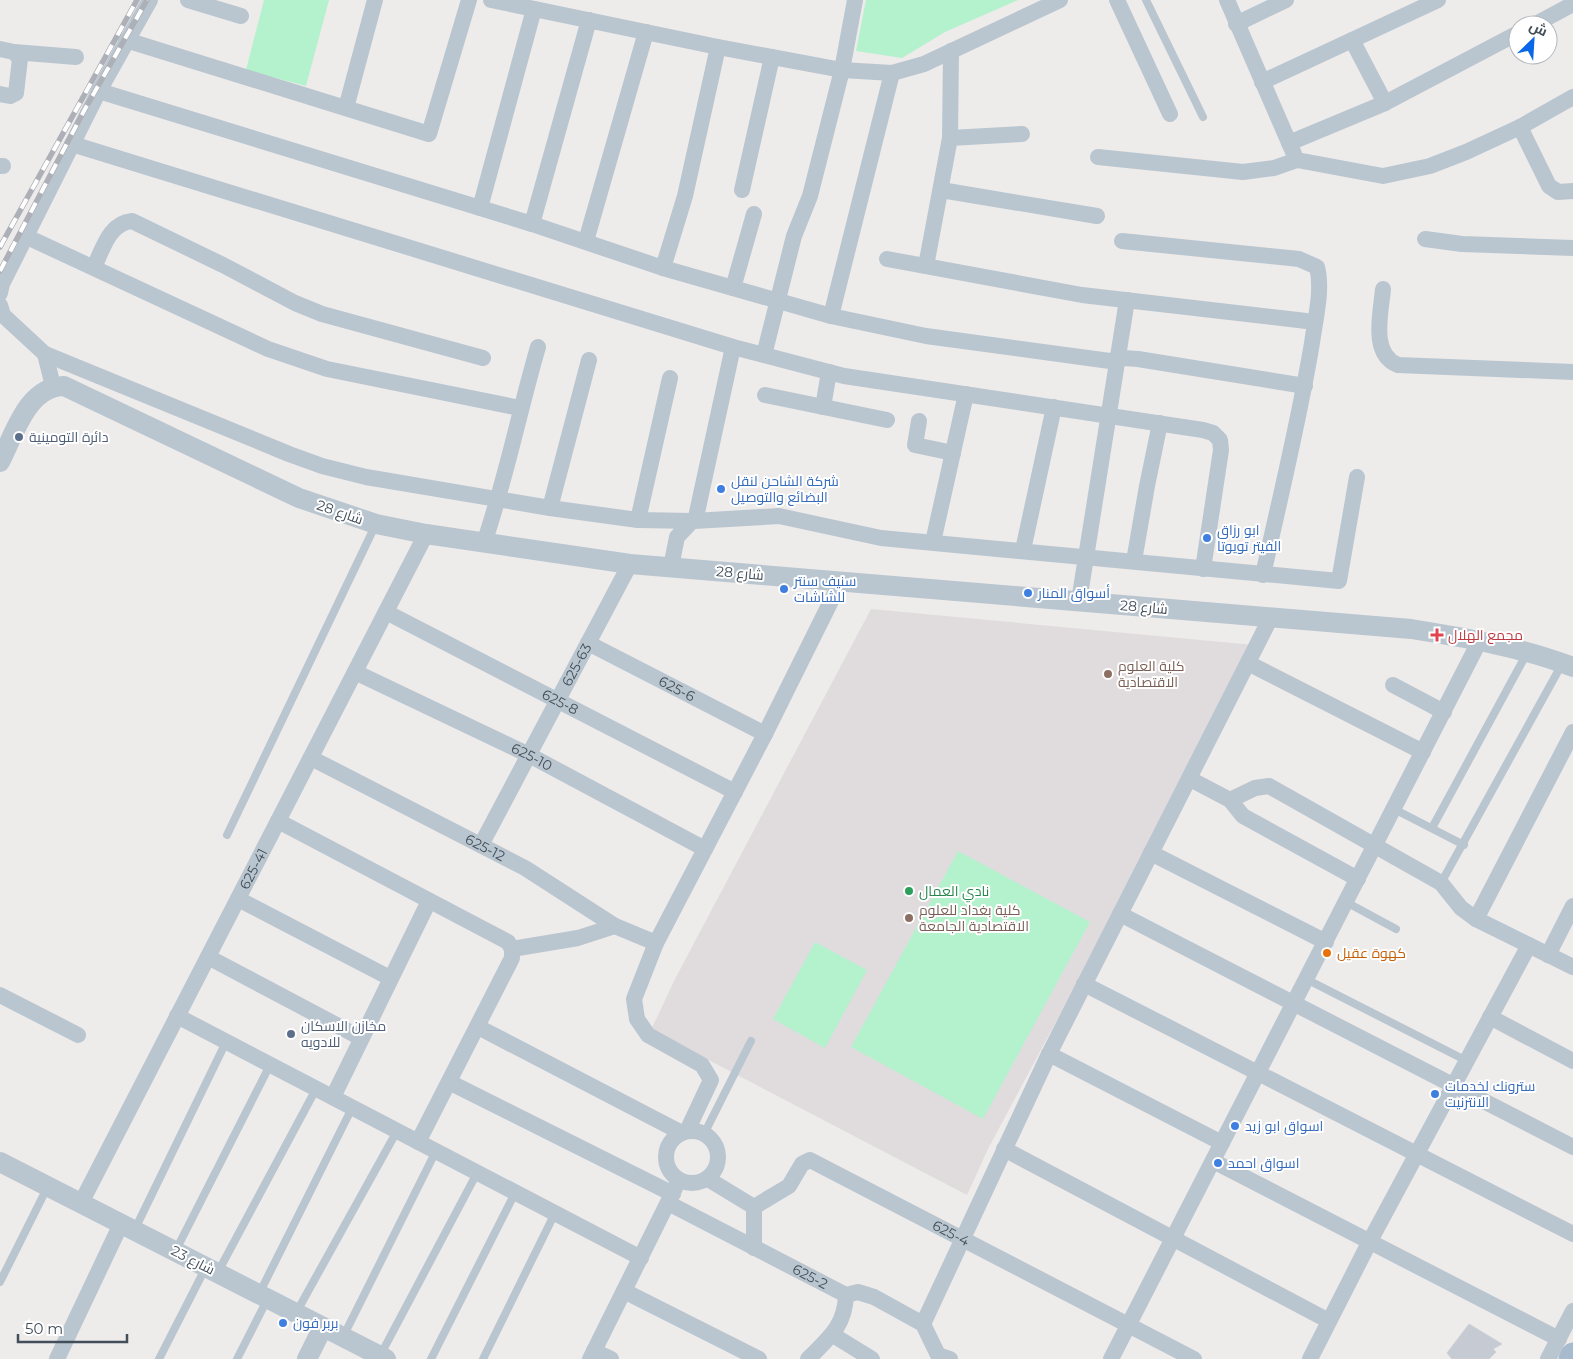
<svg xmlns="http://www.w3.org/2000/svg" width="1573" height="1359" font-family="Montserrat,Cairo,sans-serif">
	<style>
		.education { fill: #e0dcdd }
		.green { fill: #b4f1cd }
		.building { fill: #c6cad2; stroke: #ced1d8 }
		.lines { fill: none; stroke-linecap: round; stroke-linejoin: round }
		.service { stroke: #bac6cf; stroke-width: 8 }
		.minor { stroke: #bac6cf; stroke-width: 16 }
		.tertiary { stroke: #bac6cf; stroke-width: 20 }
		.primary { stroke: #a8bacd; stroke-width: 25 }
		.rail-casing { stroke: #adb0b7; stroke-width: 5.5 }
		.rail { stroke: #fff; stroke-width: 4; stroke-dasharray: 11; stroke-linecap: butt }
		.service-dot { fill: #5c6f8a; stroke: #fff; stroke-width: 2 }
		.shop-dot { fill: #3f7fe0; stroke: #fff; stroke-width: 2 }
		.health-dot { fill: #e0444e; stroke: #fff; stroke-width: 2 }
		.education-dot { fill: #8d6e63; stroke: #fff; stroke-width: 2 }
		.leisure-dot { fill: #2e9e5b; stroke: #fff; stroke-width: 2 }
		.food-dot { fill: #e8710a; stroke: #fff; stroke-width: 2 }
		.labels { text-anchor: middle; stroke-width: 4; stroke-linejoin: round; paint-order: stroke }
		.service-label { font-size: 14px; fill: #4e5e75; stroke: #fff; text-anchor: start }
		.shop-label { font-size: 14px; fill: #366cbe; stroke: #fff; text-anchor: start }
		.street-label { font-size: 14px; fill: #424e5a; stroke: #fff }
		.health-label { font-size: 14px; fill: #be3a42; stroke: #fff; text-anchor: start }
		.education-label { font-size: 14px; fill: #785e54; stroke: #fff; text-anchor: start }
		.leisure-label { font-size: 14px; fill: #27864d; stroke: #fff; text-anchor: start }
		.food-label { font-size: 14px; fill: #c56008; stroke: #fff; text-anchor: start }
	</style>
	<rect width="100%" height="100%" fill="#eeebeb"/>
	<polygon class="education" points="871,609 1254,645 1144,857 988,1149 967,1195 651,1030 675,979"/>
	<g class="green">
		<polygon points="264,0 329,0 306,86 246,70"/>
		<polygon points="866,0 1018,0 945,32 902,58 856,51"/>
		<polygon points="958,851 1090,922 983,1119 851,1047"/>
		<polygon points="815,942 867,970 825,1048 773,1019"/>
	</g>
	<polygon class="building" points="1469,1324 1502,1344 1493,1349 1496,1352 1489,1359 1452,1359 1447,1353"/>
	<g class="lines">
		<g class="service">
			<polyline points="1146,0 1203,117"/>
			<polyline points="1394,809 1464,845"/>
			<polyline points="1432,828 1527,653"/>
			<polyline points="227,835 375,526"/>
			<polyline points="1441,883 1562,664"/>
			<polyline points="1346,902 1396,929"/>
			<polyline points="1306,979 1467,1061"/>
			<polyline points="704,1134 751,1041"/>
			<polyline points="135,1229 226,1042"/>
			<polyline points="176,1250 270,1065"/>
			<polyline points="218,1272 316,1089"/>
			<polyline points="0,1282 47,1188"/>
			<polyline points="259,1294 352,1108"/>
			<polyline points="296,1313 397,1131"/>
			<polyline points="343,1337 436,1151"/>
			<polyline points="381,1354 477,1173"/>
			<polyline points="159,1359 205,1269"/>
			<polyline points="237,1359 267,1300"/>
			<polyline points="431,1359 515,1193"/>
			<polyline points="483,1359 555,1213"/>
		</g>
		<g class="minor">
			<polyline points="188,0 241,16"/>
			<polyline points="491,0 718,47 842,70 892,73 924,64 1060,0"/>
			<polyline points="1117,0 1170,114"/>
			<polyline points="1227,0 1294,154"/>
			<polyline points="1236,24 1286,0"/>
			<polyline points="1534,25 1573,4"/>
			<polyline points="126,40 429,134 469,0"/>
			<polyline points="1352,40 1385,103"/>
			<polyline points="0,49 14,52 20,59 16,93 10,96 0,94"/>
			<polyline points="14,52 76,57"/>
			<polyline points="1262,82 1438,0"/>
			<polyline points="99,91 532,224 663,268 831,316 926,336 1110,361 1123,358 1138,359 1305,386"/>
			<polyline points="346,108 375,0"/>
			<polyline points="1520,127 1549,186 1558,192 1573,191"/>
			<polyline points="950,138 1022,134"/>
			<polyline points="1289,143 1385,103 1518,33"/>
			<polyline points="72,144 733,347 844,376 1203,430 1213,433 1220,440 1221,450 1203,569"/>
			<polyline points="1098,157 1243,172 1274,168 1297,160 1383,176 1430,166 1466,152 1520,127 1573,97"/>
			<polyline points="0,166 3,166"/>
			<polyline points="742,190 772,57"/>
			<polyline points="941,190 1097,216"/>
			<polyline points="480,208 534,9"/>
			<polyline points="532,224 589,20"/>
			<polyline points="25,236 268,349 327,369 520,408"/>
			<polyline points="1425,239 1462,244 1573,248"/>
			<polyline points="586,241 646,32"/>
			<path d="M1122 241 1299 259 1317 267C1323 290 1315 320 1312 343 1299 421 1280 498 1263 575"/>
			<polyline points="887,259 1082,295 1315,322"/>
			<polyline points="926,266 950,138 951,51"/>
			<path d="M94 267C103 249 109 223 132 221L223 265 295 303 322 314 483 358"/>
			<polyline points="663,268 685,196 718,47"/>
			<polyline points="733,288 754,214"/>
			<path d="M1383 289C1381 313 1370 354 1398 365L1573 372"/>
			<polyline points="0,293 2,284 99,91 150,0"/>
			<polyline points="0,305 3,315 45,354 53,386"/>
			<polyline points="831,316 892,73"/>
			<polyline points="45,354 289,454 322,466 366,477 550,508 638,520 694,521 779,516 881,538 1339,581 1357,477"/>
			<polyline points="764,355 794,236 810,196 842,70 855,0"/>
			<polyline points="765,395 887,420"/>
			<polyline points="823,407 829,372"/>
			<polyline points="919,421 915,445 953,453"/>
			<polyline points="550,508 589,360"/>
			<polyline points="638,520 670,378"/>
			<polyline points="933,542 966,394"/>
			<path d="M484 543C506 479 519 412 538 347"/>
			<polyline points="1023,550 1054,407"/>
			<polyline points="1134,561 1147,486 1160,423"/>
			<polyline points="671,567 677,537 696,517 733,347"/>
			<polyline points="1079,601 1127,300"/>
			<path id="s1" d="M386 612 735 792"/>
			<path id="s2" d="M588 643 765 734"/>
			<polyline points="1248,663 1423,752"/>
			<path id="s3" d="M355 672 529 755 705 849"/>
			<polyline points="1393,685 1444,712"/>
			<path id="s4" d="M311 758 525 868 615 926 656 943"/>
			<polyline points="1190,779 1230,800 1243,816 1358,879"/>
			<polyline points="1230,800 1255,788 1269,786 1441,883 1461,908 1476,919 1573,967"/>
			<polyline points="278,821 508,942 512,949 512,958 418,1142"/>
			<path id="s5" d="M481 845 630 564"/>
			<polyline points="1151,853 1326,942"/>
			<polyline points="238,899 390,978"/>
			<polyline points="1120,914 1573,1147"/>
			<polyline points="1476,919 1573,732"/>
			<polyline points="512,949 578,938 615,926"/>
			<polyline points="1548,955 1573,906"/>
			<polyline points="208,957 361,1038"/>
			<polyline points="1084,984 1573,1234"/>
			<polyline points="0,995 78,1035"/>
			<polyline points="177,1016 641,1258"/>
			<polyline points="1490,1017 1573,1061"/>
			<polyline points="478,1027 682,1133"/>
			<polyline points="1049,1054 1222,1143"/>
			<polyline points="449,1082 673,1194"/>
			<polyline points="333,1097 429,901"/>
			<circle cx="692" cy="1157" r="26"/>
			<polyline points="687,1131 711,1080 702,1065 648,1035 637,1019 634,999 656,943 765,734 841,581"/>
			<polyline points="1004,1149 1329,1321"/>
			<polyline points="1213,1161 1559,1339"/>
			<polyline points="708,1179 754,1207"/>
			<path id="s6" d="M81 1203 426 534"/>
			<path id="s7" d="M668 1203 846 1295 858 1292 874 1297 923 1324 938 1355 950 1359"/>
			<path id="s8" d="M754 1248V1207L789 1186 802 1164 810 1160 1194 1359"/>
			<polyline points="624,1291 759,1359"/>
			<polyline points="923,1324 1049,1054 1271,617"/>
			<polyline points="833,1335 872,1359"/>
			<polyline points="594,1351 611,1359"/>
			<polyline points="57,1359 121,1224"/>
			<polyline points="590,1359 679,1180"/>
			<path d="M808 1359C829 1338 845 1326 846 1295"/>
			<polyline points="1111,1359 1480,640"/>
			<polyline points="1310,1359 1370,1241 1529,945"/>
			<polyline points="1548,1359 1573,1311"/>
		</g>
		<g class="tertiary">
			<path d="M0 462C15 433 27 387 64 386L299 498 376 524 426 534 630 564 1411 629C1467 638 1521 647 1573 667"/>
			<polyline points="0,1162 386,1359"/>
			<polyline points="307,1359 323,1327"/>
		</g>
		<polyline class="primary" points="1571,1359 1573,1355"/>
		<g class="rail-casing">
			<g id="rail">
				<polyline points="0,247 137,0"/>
				<polyline points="0,271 85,109 147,0"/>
			</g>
		</g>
		<use href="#rail" class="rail"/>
	</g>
	<g class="service-dot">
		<circle cx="19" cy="437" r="5"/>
		<circle cx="291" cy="1034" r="5"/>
	</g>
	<g class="shop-dot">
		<circle cx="721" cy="489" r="5"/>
		<circle cx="1207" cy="538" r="5"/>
		<circle cx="784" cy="589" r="5"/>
		<circle cx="1028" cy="593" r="5"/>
		<circle cx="1435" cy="1094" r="5"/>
		<circle cx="1235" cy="1126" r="5"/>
		<circle cx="1218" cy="1163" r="5"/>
		<circle cx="283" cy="1323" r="5"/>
	</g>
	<path class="health-dot" d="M1434.5 627.5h5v5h5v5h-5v5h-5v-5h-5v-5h5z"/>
	<g class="education-dot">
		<circle cx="1108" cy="674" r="5"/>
		<circle cx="909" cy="918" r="5"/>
	</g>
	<circle class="leisure-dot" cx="909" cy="891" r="5"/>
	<circle class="food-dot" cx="1327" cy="953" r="5"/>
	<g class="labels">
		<g class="service-label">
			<text x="29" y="442">دائرة التومينية</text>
			<text x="301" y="1031">مخازن الاسكان<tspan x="301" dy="16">للادويه</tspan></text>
		</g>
		<g class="shop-label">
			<text x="731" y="486">شركة الشاحن لنقل<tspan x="731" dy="16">البضائع والتوصيل</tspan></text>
			<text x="1217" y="535">ابو رزاق<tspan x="1217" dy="16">الفيتر تويوتا</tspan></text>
			<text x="794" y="586">سنيف سنتر<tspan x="794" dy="16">للشاشات</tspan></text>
			<text x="1038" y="598">أسواق المنار</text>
			<text x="1445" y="1091">سترونك لخدمات<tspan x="1445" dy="16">الانترنيت</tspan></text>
			<text x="1245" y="1131">اسواق ابو زيد</text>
			<text x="1228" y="1168">اسواق احمد</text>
			<text x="293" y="1328">بربر فون</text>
		</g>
		<g class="street-label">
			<text transform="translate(340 512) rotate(19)" y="5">شارع 28</text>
			<text transform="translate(740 573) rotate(5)" y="5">شارع 28</text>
			<text transform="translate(1144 607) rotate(5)" y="5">شارع 28</text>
			<text dy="5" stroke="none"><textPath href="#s5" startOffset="204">625-63</textPath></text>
			<text dy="5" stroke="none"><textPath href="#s2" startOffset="100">625-6</textPath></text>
			<text dy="5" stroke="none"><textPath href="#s1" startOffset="196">625-8</textPath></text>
			<text dy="5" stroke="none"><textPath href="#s3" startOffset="196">625-10</textPath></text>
			<text dy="5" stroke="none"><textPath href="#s4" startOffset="196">625-12</textPath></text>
			<text dy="5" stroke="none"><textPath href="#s6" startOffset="376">625-41</textPath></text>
			<text dy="5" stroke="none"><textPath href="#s8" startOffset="275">625-4</textPath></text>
			<text transform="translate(193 1260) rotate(27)" y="5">شارع 23</text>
			<text dy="5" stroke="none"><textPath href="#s7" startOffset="160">625-2</textPath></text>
		</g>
		<g class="health-label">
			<text x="1448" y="640">مجمع الهلال</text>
		</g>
		<g class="education-label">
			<text x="1118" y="671">كلية العلوم<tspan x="1118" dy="16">الاقتصادية</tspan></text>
			<text x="919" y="915">كلية بغداد للعلوم<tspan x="919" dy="16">الاقتصادية الجامعة</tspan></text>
		</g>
		<g class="leisure-label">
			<text x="919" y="896">نادي العمال</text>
		</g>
		<g class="food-label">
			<text x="1337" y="958">كهوة عقيل</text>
		</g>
	</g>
	<g transform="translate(1533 40) rotate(25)"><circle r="24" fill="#ffffff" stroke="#b3b8bd"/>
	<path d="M0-4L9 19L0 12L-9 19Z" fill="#0a67e9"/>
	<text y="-8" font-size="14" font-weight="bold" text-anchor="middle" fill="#424e5a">ش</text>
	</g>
	<path d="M18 1334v8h109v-8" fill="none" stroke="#424e5a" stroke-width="2.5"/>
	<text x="25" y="1334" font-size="15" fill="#424e5a" stroke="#ffffff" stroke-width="4" paint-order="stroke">50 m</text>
</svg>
